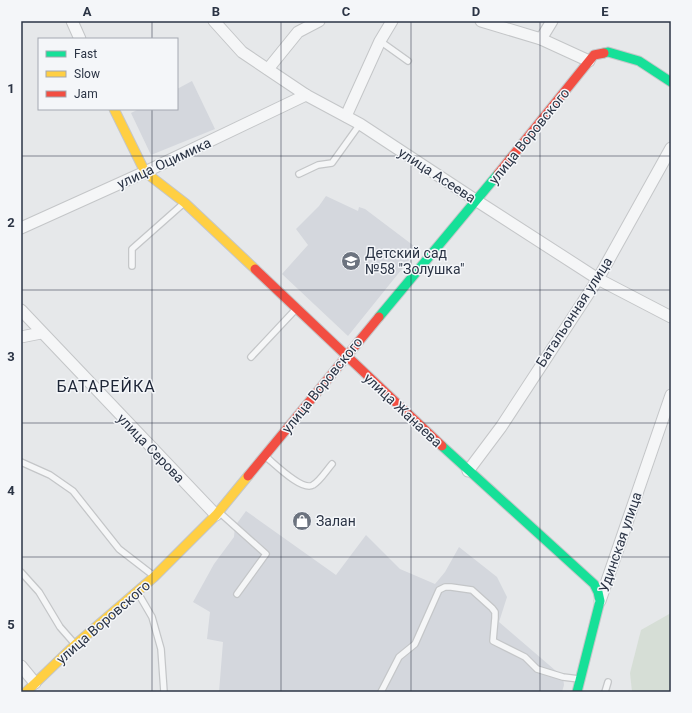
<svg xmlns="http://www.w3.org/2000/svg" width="692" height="713" font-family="Roboto,sans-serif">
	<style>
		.built { fill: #d4d7dd }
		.green { fill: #d6ded6 }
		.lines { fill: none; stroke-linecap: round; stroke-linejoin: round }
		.lane-casing { stroke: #c4c6c8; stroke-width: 8 }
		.street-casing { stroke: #c4c6c8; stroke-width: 13 }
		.fast-casing { stroke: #c4c6c8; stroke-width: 11 }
		.slow-casing { stroke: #c4c6c8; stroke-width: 11 }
		.jam-casing { stroke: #c4c6c8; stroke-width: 11 }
		.lane { stroke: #f5f6f7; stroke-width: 5.5 }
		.street { stroke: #f5f6f7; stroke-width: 11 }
		.fast { stroke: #16e098; stroke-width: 9 }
		.slow { stroke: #ffcf43; stroke-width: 9 }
		.jam { stroke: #f24e42; stroke-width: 9 }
		.grid { fill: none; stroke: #2b3445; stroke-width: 1; stroke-opacity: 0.55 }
		.labels { text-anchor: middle; stroke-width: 3; stroke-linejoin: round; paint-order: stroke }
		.street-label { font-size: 14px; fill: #2b3445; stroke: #f4f6f9 }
		.poi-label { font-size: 14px; fill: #2b3445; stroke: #f4f6f9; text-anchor: start }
		.quarter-label { font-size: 16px; letter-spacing: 1px; fill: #1d2536; stroke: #f4f6f9 }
		.neatline { fill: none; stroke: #2b3445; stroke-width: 1.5 }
		.grid-label { font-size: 13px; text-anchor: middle; font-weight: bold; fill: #2b3445 }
	</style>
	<rect width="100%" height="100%" fill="#e6e8ea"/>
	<g class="built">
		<polygon points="192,81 215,129 151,155 131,113 139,109 177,109 177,89"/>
		<polygon points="326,196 358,211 359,207 365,209 418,249 348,336 282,274 308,245 296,229 319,206"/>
		<polygon points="246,511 336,575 366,535 400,569 435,584 445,572 459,547 497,577 507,597 499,622 563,677 564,685 562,692 219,692 223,642 207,639 210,612 193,602 214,564 234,537 235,526"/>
	</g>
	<polygon class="green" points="671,613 671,692 632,692 630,673 641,630"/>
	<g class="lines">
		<g class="lane-casing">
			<g id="lane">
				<polyline points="380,41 408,61"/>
				<polyline points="299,174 318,165 332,163 360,124"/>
				<polyline points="132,266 132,249 184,203"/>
				<polyline points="251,357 296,309"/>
				<path d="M265 456C274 463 302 492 313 485 320 481 326 471 332 464"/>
				<polyline points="21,462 50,475 73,491 119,549 154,576"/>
				<polyline points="219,512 266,554 237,594"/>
				<polyline points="21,572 39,592 60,627 74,643"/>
				<polyline points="138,593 152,617 161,649 164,692"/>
				<polyline points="381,692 399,657 415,644 439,590 445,587 451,587 472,590 492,608 495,612 495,618 493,641 525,657 537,669 563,677 579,679"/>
				<polyline points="605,692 608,682"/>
			</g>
		</g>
		<g class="street-casing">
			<g id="street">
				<polyline points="72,21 80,39"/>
				<polyline points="214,21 242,52 306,95 360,124 477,201 598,279 671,317"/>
				<polyline points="481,21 541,39 589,61"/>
				<polyline points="541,39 552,21"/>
				<polyline points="268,69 298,32 319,21"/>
				<polyline points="346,116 380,41 392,21"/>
				<polyline points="21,228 145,172 306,95"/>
				<polyline points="21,310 216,515"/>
				<polyline points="21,337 41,333"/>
				<polyline points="468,471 501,427 598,279 671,148"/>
				<polyline points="600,601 671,395"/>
				<polyline points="21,666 35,683"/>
			</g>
		</g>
		<g class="fast-casing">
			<g id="fast">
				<polyline points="604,53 608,52 639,61 671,82"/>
				<polyline points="379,317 498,174"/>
				<polyline points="442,446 594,584 598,592 600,601 577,692"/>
			</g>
		</g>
		<g class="slow-casing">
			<g id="slow">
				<polyline points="114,109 145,172 185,203 255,269"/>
				<polyline points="26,692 75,645 154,577 216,515 248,476"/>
			</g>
		</g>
		<g class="jam-casing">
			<g id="jam">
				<polyline points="498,174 594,55 604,53"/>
				<polyline points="255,269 442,446"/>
				<polyline points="248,476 379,317"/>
			</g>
		</g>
		<use href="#lane" class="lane"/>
		<use href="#street" class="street"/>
		<use href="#fast" class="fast"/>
		<use href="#slow" class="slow"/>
		<use href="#jam" class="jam"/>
	</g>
	<path class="grid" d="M152 21V39M281 21V692M411 21V692M540 21V692M152 109V692M21 156H671M21 290H671M21 423H671M21 557H671"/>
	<defs>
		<g id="school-disc" transform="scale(1)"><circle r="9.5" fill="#6c737f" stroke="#f4f6f9"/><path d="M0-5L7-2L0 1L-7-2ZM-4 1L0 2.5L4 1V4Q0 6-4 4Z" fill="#fff"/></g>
		<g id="shop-disc" transform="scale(1)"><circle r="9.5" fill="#6c737f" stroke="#f4f6f9"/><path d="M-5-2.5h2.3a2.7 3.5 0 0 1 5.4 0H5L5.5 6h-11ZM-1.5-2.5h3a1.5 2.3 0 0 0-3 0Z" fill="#fff"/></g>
	</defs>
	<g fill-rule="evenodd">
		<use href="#school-disc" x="351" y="261"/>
		<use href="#shop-disc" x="302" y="521"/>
	</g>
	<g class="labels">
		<g class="street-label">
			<text transform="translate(529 136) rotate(-51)" y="5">улица Воровского</text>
			<text transform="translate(164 163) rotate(-25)" y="5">улица Оцимика</text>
			<text transform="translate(437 175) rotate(33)" y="5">улица Асеева</text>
			<text transform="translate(574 312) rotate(-57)" y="5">Батальонная улица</text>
			<text transform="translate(322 385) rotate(-51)" y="5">улица Воровского</text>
			<text transform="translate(403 410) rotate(43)" y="5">улица Жанаева</text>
			<text transform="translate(151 448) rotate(46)" y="5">улица Серова</text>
			<text transform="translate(620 542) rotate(-71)" y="5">Удинская улица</text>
			<text transform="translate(103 622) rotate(-41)" y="5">улица Воровского</text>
		</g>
		<g class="poi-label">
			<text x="365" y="258">Детский сад<tspan x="365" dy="16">№58 "Золушка"</tspan></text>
			<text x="316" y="526">Залан</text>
		</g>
		<g class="quarter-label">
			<text x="106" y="392">БАТАРЕЙКА</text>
		</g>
	</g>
	<rect width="692" height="713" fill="none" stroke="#f4f6f9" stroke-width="44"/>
	<rect x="38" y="38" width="140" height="72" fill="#f4f6f9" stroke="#a4a8b1"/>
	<rect x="46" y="51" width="20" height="6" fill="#16e098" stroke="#a4a8b1"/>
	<text x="74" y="58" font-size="12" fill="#2b3445">Fast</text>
	<rect x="46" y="71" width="20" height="6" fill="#ffcf43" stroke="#a4a8b1"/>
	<text x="74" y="78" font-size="12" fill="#2b3445">Slow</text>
	<rect x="46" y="91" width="20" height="6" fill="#f24e42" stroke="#a4a8b1"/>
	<text x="74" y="98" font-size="12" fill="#2b3445">Jam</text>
	<rect x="22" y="22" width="648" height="669" class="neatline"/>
	<g class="grid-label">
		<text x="87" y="16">A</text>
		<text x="216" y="16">B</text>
		<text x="346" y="16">C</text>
		<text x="476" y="16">D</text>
		<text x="605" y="16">E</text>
		<text x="11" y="93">1</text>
		<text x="11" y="227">2</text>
		<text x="11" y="361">3</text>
		<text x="11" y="495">4</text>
		<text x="11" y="629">5</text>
	</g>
</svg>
